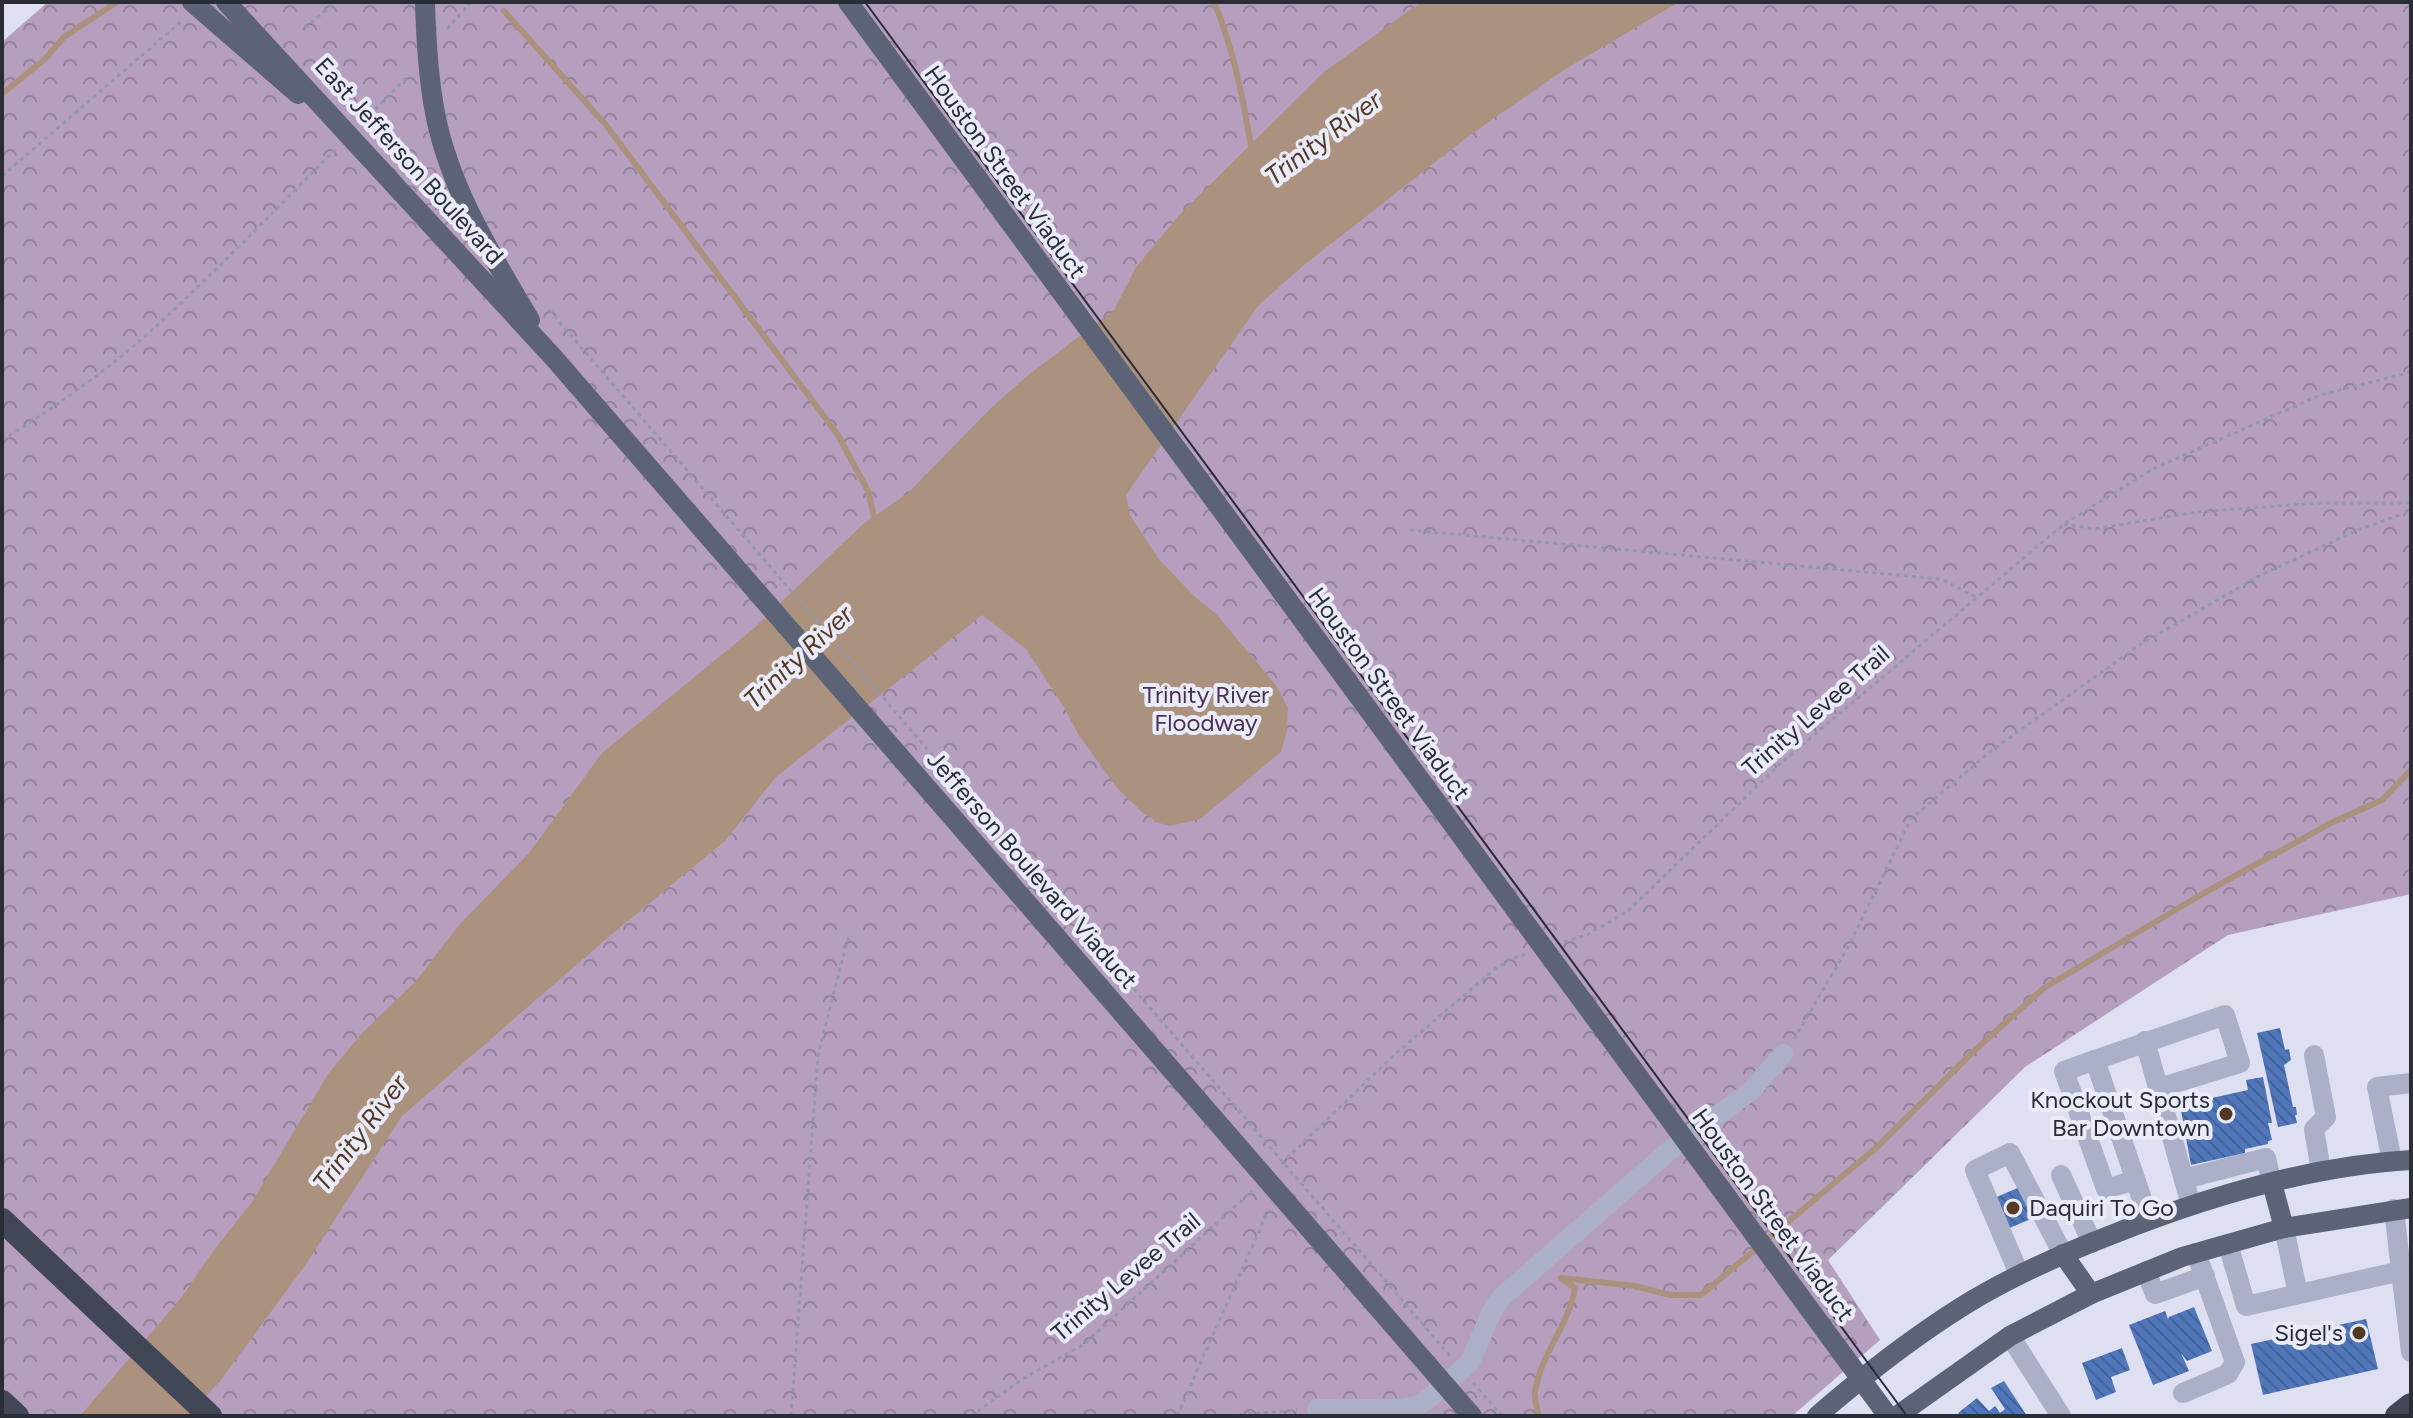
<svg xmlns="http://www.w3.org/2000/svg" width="2413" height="1418" font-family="Figtree,sans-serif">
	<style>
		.forest { fill: url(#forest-crowns) }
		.water { fill: #ab927f }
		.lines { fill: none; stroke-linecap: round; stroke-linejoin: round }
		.stream { stroke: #ab927f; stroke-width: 6 }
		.building { fill: url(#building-back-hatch) }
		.path { stroke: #9398b0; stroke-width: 3; stroke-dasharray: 4 4; stroke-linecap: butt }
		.minor { stroke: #abafc7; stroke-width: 20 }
		.major { stroke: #5c6376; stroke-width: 20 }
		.highway { stroke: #414756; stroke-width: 24 }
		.tram { stroke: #292d36; stroke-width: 2 }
		.poi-dot { fill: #533923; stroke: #eaebf8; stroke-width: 3 }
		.labels { text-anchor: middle; stroke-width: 8; stroke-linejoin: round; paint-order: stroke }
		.street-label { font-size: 24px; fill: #292d36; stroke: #eaebf8 }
		.park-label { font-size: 24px; fill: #492f51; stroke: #eaebf8 }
		.poi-label { font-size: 24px; fill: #292d36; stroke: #eaebf8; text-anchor: end }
		.water-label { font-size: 26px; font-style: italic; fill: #533923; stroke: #eaebf8 }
	</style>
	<defs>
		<pattern id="forest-crowns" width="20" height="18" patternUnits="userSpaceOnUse" patternTransform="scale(2)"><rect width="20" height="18" fill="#b69fbe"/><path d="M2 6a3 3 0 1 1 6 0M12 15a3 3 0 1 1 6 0" fill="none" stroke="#94829b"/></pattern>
		<pattern id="building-back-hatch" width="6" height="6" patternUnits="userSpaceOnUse" patternTransform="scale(2)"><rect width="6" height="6" fill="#5177bb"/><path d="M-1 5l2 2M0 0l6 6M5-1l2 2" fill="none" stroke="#436299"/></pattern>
	</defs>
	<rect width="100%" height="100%" fill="#dedff0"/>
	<polygon class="forest" points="48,2 2411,2 2411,894 2228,935 2025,1067 1828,1260 1880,1340 1792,1416 2,1416 2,42"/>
	<polygon class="water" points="1421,2 1679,2 1564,70 1470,135 1304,265 1258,306 1126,495 1130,515 1158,558 1195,597 1216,614 1276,685 1288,708 1287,731 1281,752 1200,819 1170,826 1159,823 1143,813 1117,788 1078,734 1064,707 1026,649 982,615 776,777 725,841 612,934 402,1116 304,1267 221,1380 188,1416 80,1416 181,1298 211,1254 252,1202 328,1074 362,1033 415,982 460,924 529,853 602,753 753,629 863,524 908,493 991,408 1027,376 1114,310 1136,267 1182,212 1324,72"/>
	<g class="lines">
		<g class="stream">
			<path d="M1214 2C1234 49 1244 103 1252 153"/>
			<polyline points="504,11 606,125 838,435 869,493 875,523"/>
			<polyline points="2,94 45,59 64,37 117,2"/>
			<polyline points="1561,1278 1635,1286 1670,1295 1701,1295 1876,1148 1976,1049 2044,988 2204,893 2331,823 2382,800 2411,770"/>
			<path d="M1539 1416C1537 1408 1534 1398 1535 1391 1541 1354 1569 1325 1575 1288L1561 1278"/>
		</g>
	</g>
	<g class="building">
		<polygon points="2280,1028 2285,1050 2289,1049 2291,1060 2284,1065 2293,1107 2296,1107 2297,1115 2295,1115 2297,1123 2278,1127 2257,1033"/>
		<polygon points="2263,1077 2272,1123 2268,1123 2272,1140 2268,1141 2268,1144 2245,1149 2245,1153 2191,1165 2180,1105 2248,1090 2246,1080"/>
		<polygon points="2020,1187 2033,1218 2005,1230 1992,1199"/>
		<polygon points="2194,1307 2212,1351 2187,1361 2181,1353 2189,1371 2153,1385 2129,1325 2165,1311 2168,1319 2169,1317"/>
		<polygon points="2366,1319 2378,1369 2263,1395 2251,1344"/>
		<polygon points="2122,1348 2130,1370 2111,1377 2116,1392 2096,1400 2082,1363"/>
		<polygon points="2004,1381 2027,1416 1961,1416 1958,1413 1977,1398 1989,1411 1995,1406 2000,1413 2005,1409 1991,1388"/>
	</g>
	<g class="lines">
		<g class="path">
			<polyline points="305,28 336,2"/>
			<polyline points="447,29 471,2"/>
			<polyline points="364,121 409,75"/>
			<polyline points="2,176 183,20"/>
			<polyline points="549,310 1450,1356"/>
			<path d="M2 440C52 409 101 375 145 336 211 277 273 212 336 149"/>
			<polyline points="2064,524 2094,529 2197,512 2320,503 2411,503"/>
			<polyline points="1410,530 1941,579 1976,597"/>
			<polyline points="1564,942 1589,934 1628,911 1781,763 2064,524 2153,469 2320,395 2411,372"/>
			<polyline points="1794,1039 1847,949 1911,819 1991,751 2141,644 2259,576 2358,530 2411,511"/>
			<polyline points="1281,1164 1394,1055 1495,969 1510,959 1526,954"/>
			<polyline points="1473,1383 1502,1416"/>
			<polyline points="791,1416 818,1055 849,934"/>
			<polyline points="971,1416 1021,1380 1084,1344 1252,1191"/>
			<polyline points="1177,1416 1268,1211"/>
			<polyline points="1224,1416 1297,1410"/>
		</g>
		<g class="minor">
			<polyline points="2145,1041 2191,1205"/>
			<polyline points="2314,1055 2326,1117 2314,1129 2321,1171"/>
			<polyline points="2095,1060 2064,1071 2106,1189 2135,1180"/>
			<polyline points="2392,1161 2377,1087 2411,1083"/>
			<polyline points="2061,1175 2092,1243"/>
			<polyline points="2184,1179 2266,1158 2272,1183"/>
			<polyline points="2149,1220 2095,1060 2225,1015 2240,1063 2159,1088"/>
			<polyline points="2284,1228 2298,1294"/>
			<polyline points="2228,1244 2246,1306 2401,1271 2394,1209"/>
			<polyline points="2146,1271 2155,1294 2205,1276"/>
			<polyline points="2401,1271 2411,1352"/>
			<polyline points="2019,1274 1975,1170 2010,1153 2063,1254"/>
			<polyline points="2010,1336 2061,1416"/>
			<polyline points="2183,1393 2228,1374 2235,1362 2196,1253"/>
			<polyline points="1317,1409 1400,1409 1417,1406 1431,1397 1470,1362 1493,1309 1503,1296 1670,1150 1751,1091 1783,1054"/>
		</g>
		<g class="major">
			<polyline points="192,2 298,94"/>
			<polyline points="226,2 553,357 1472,1416"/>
			<path d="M425 2C426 39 428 76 435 113 449 187 492 256 530 320"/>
			<polyline points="848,2 1888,1416"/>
			<polyline points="2272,1183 2284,1228"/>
			<polyline points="2063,1254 2091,1294"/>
			<path d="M1817 1416C1862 1377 1912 1338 1963 1306 2010 1277 2059 1255 2111 1235 2206 1197 2308 1166 2411 1160"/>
			<polyline points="1897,1416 2010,1336 2091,1294 2182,1257 2284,1228 2411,1208"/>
		</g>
		<g class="highway">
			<polyline points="2,1220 210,1416"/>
			<polyline points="2,1402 17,1416"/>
			<polyline points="2397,1416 2411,1405"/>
		</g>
		<polyline class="tram" points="865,2 1907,1416"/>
	</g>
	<g class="poi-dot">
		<circle cx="2226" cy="1114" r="8"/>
		<circle cx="2013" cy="1208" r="8"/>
		<circle cx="2359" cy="1333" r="8"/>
	</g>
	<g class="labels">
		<g class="street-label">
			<text transform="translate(409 161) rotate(48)" y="8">East Jefferson Boulevard</text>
			<text transform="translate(1005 172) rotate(54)" y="8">Houston Street Viaduct</text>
			<text transform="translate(1389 694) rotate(54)" y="8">Houston Street Viaduct</text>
			<text transform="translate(1816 711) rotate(-41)" y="8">Trinity Levee Trail</text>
			<text transform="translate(1032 870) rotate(49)" y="8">Jefferson Boulevard Viaduct</text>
			<text transform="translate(1773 1215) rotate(54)" y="8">Houston Street Viaduct</text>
			<text transform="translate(1126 1277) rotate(-40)" y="8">Trinity Levee Trail</text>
		</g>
		<g class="park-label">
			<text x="1206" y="703">Trinity River<tspan x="1206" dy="28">Floodway</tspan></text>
		</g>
		<g class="poi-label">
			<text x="2210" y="1108">Knockout Sports<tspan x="2210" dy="28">Bar Downtown</tspan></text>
			<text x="2029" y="1216" text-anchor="start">Daquiri To Go</text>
			<text x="2343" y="1341">Sigel's</text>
		</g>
		<g class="water-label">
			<text transform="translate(1323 138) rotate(-37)" y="9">Trinity River</text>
			<text transform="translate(798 657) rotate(-43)" y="9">Trinity River</text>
			<text transform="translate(360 1133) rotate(-53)" y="9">Trinity River</text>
		</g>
	</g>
	<rect width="2413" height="1418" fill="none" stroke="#292d36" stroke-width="8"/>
</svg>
